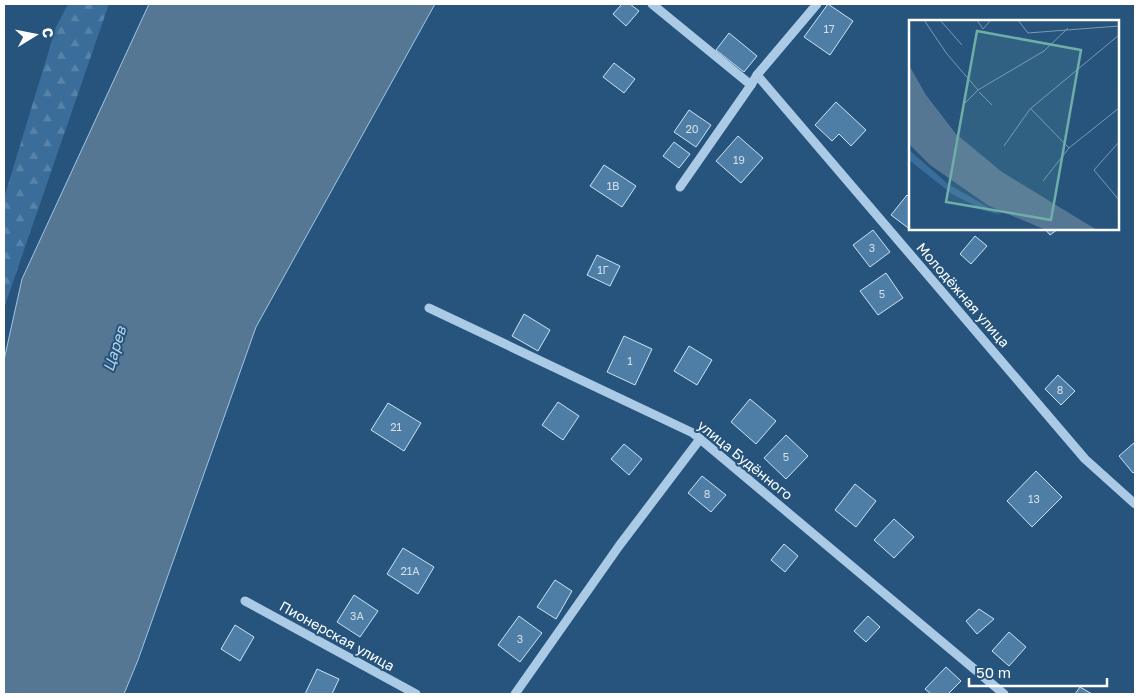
<svg xmlns="http://www.w3.org/2000/svg" width="1139" height="698" font-family="'Golos Text',sans-serif">
	<style>
		.forest { fill: url(#forest-firs) }
		.water { fill: #567794; stroke: #9fc6e5 }
		.building { fill: #4e7da5; stroke: #cde2f4 }
		.lines { fill: none; stroke-linecap: round; stroke-linejoin: round }
		.minor { stroke: #abcae5; stroke-width: 9 }
		.labels { text-anchor: middle; stroke-width: 4; stroke-linejoin: round; paint-order: stroke }
		.number-label { font-size: 11px; fill: #d3dee8 }
		.street-label { font-size: 14px; fill: #fff; stroke: #26547c }
		.water-label { font-size: 15px; font-style: italic; fill: #b6d4ec; stroke: #26547c }
		.inset-road { fill: none; stroke: #7d98b0; stroke-width: 1 }
		.view { fill: #6fada8; fill-opacity: 0.15; stroke: #6fada8; stroke-width: 2.5 }
		.inset-edge { fill: none; stroke: #fff; stroke-width: 2.5 }
	</style>
	<defs>
		<pattern id="forest-firs" width="22" height="20" patternUnits="userSpaceOnUse" patternTransform="scale(1.25)"><rect width="22" height="20" fill="#3a6d9a"/><path d="M5 1l3.5 6h-7zM16 11l3.5 6h-7z" fill="#5883a9"/></pattern>
	</defs>
	<rect width="100%" height="100%" fill="#26547c"/>
	<polygon class="forest" points="68,4 109,4 4,308 4,198 56,27"/>
	<polygon class="water" points="149,4 435,4 256,327 138,660 124,694 4,694 4,360 22,279"/>
	<g class="building">
		<polygon points="622,4 630,4 639,11 626,26 613,14"/>
		<polygon points="828,4 853,21 830,55 804,37"/>
		<polygon points="729,33 757,56 744,72 716,50"/>
		<polygon points="614,63 635,79 624,93 603,77"/>
		<polygon points="836,102 866,130 851,146 839,134 832,141 815,125"/>
		<polygon points="689,110 711,125 696,147 674,132"/>
		<polygon points="738,136 763,158 741,183 716,161"/>
		<polygon points="674,142 690,154 679,168 663,156"/>
		<polygon points="604,165 636,186 622,207 590,186"/>
		<polygon points="907,195 910,198 910,229 912,229 911,230 891,215"/>
		<polygon points="1045,229 1058,229 1050,235"/>
		<polygon points="873,230 890,252 870,267 853,245"/>
		<polygon points="975,236 987,246 971,264 960,254"/>
		<polygon points="597,255 620,266 610,286 587,275"/>
		<polygon points="886,273 903,298 878,315 860,291"/>
		<polygon points="524,314 550,330 538,351 512,336"/>
		<polygon points="624,336 652,349 635,385 607,372"/>
		<polygon points="689,346 712,360 697,385 674,371"/>
		<polygon points="1058,375 1075,391 1061,405 1045,389"/>
		<polygon points="750,399 776,421 756,444 731,422"/>
		<polygon points="558,402 579,416 563,440 542,425"/>
		<polygon points="388,403 421,423 404,451 371,430"/>
		<polygon points="786,435 808,456 786,479 764,458"/>
		<polygon points="1135,442 1135,471 1133,473 1119,456"/>
		<polygon points="624,444 642,459 629,475 611,459"/>
		<polygon points="1036,471 1062,497 1032,527 1007,501"/>
		<polygon points="702,476 726,495 711,512 688,493"/>
		<polygon points="855,484 876,501 856,527 835,510"/>
		<polygon points="894,519 914,537 894,558 874,540"/>
		<polygon points="784,544 798,556 785,572 771,560"/>
		<polygon points="403,548 434,567 418,594 387,574"/>
		<polygon points="555,580 572,591 556,619 537,607"/>
		<polygon points="354,595 378,611 360,637 337,622"/>
		<polygon points="979,609 994,619 977,634 966,621"/>
		<polygon points="519,616 542,633 520,662 498,645"/>
		<polygon points="868,616 880,627 866,642 854,631"/>
		<polygon points="235,625 254,637 240,661 221,649"/>
		<polygon points="1009,632 1026,647 1009,666 992,651"/>
		<polygon points="946,667 961,681 948,694 931,694 925,689"/>
		<polygon points="317,669 339,679 332,694 305,694"/>
		<polygon points="1080,687 1092,694 1075,694"/>
	</g>
	<g class="lines">
		<g class="minor">
			<polyline points="652,4 751,85 757,75 817,4"/>
			<polyline points="757,75 1085,459 1135,504"/>
			<polyline points="680,187 751,85"/>
			<polyline points="429,308 693,433 1004,694"/>
			<polyline points="245,601 416,694"/>
			<polyline points="515,694 619,546 700,439"/>
		</g>
	</g>
	<g class="labels">
		<g class="number-label">
			<text x="829" y="33">17</text>
			<text x="692" y="133">20</text>
			<text x="739" y="164">19</text>
			<text x="613" y="190">1В</text>
			<text x="872" y="252">3</text>
			<text x="603" y="274">1Г</text>
			<text x="882" y="298">5</text>
			<text x="630" y="365">1</text>
			<text x="1060" y="394">8</text>
			<text x="396" y="431">21</text>
			<text x="786" y="461">5</text>
			<text x="707" y="498">8</text>
			<text x="1034" y="503">13</text>
			<text x="410" y="575">21А</text>
			<text x="357" y="620">3А</text>
			<text x="520" y="643">3</text>
		</g>
		<g class="street-label">
			<text transform="translate(963 295) rotate(49)" y="5">Молодёжная улица</text>
			<text transform="translate(745 460) rotate(39)" y="5">улица Будённого</text>
			<text transform="translate(337 636) rotate(29)" y="5">Пионерская улица</text>
		</g>
		<g class="water-label">
			<text transform="translate(115 349) rotate(-73)" y="5">Царев</text>
		</g>
	</g>
	<g transform="translate(909 20)">
		<rect width="210" height="210" fill="#26547c"/>
		<path d="M0 130 39 164 93 195 76 191 43 174 0 140Z" fill="#3a6d9a"/>
		<path d="M0 45 17 75 47 114 93 152 188 210H137L80 186 21 145 0 124Z" fill="#567794"/>
		<path class="inset-road" d="M15 0 38 34 69 70M31 0 53 25M68 0 74 9 82 0M109 0 119 13 210 6M70 72 83 85M55 84 69 70 135 31 159 8M122 89 160 128M210 122 185 150 210 180M95 126 121 89 210 15M134 161 160 128 210 88"/>
		<path class="view" d="M68 11 172 30 142 200 37 182Z"/>
		<rect width="210" height="210" class="inset-edge"/>
	</g>
	<rect width="1139" height="698" fill="none" stroke="#ffffff" stroke-width="10"/>
	<g transform="translate(35 35) rotate(80)" stroke="#26547c" stroke-width="4" paint-order="stroke">
	<path d="M0-4L9 19L0 12L-9 19Z" fill="#ffffff"/>
	<text y="-8" font-size="14" font-weight="bold" text-anchor="middle" fill="#ffffff">С</text>
	</g>
	<path d="M969 678v8h138v-8" fill="none" stroke="#ffffff" stroke-width="2.5"/>
	<text x="976" y="678" font-size="15" fill="#ffffff" stroke="#26547c" stroke-width="4" paint-order="stroke">50 m</text>
</svg>
